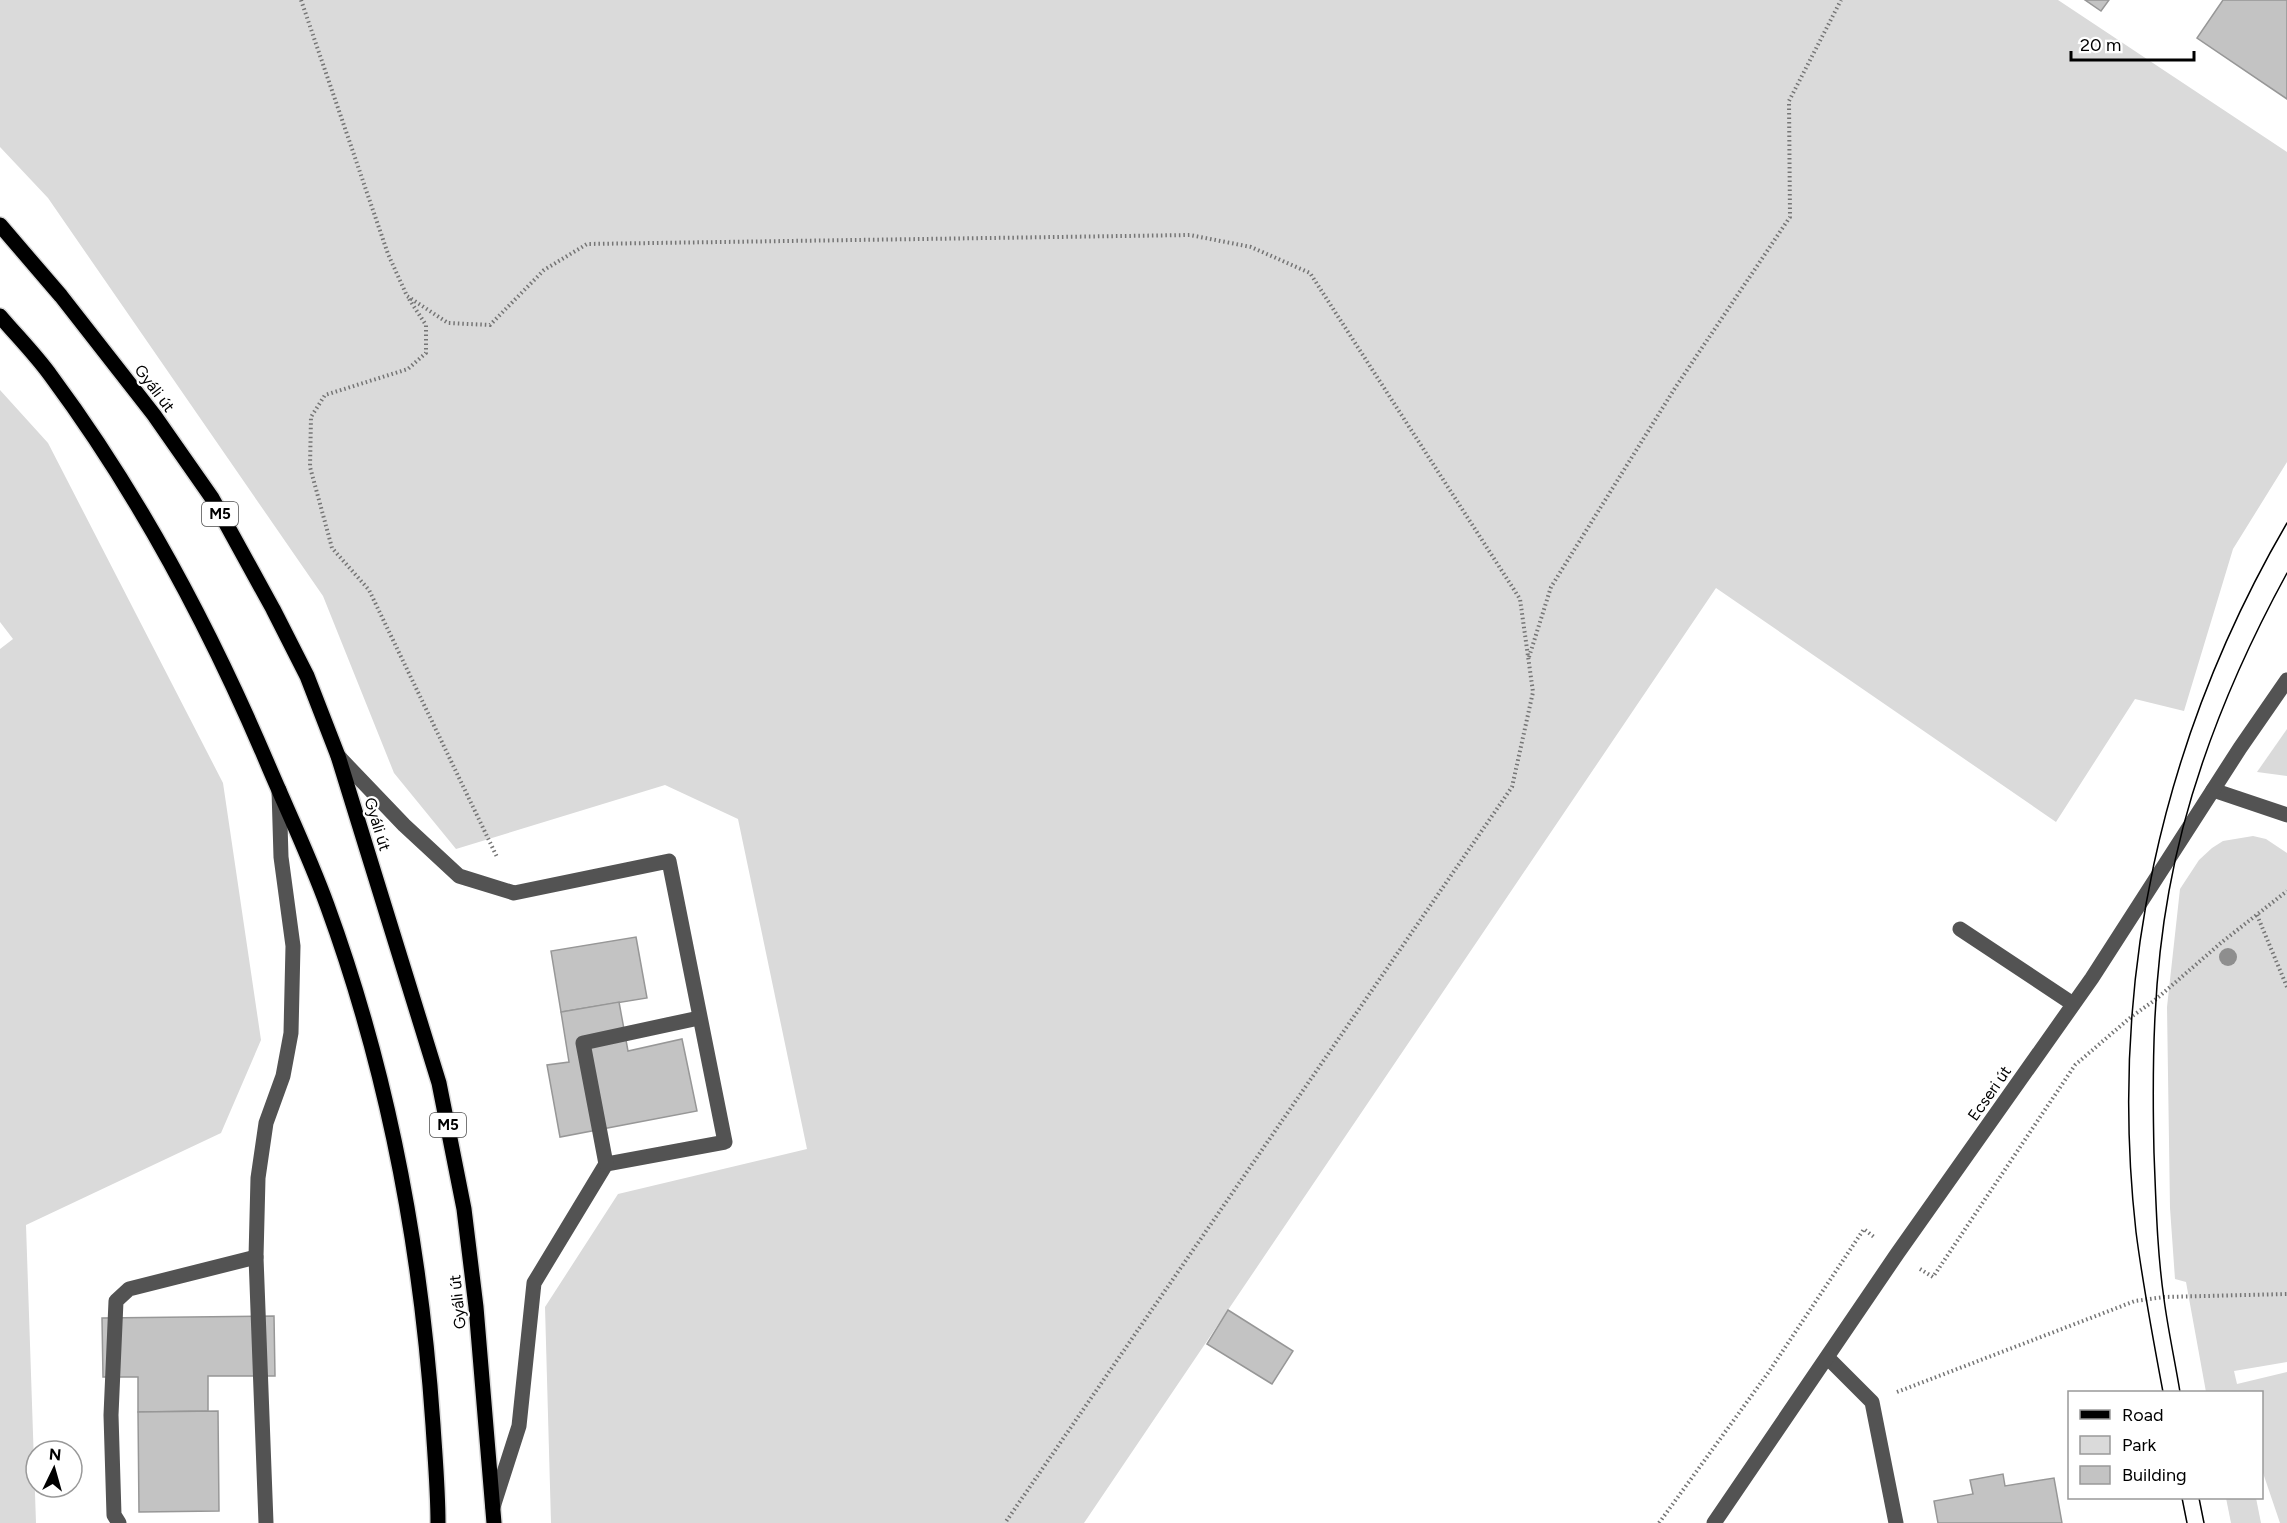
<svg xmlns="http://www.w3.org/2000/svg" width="2287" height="1523" font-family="Figtree,sans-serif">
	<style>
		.green { fill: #dadada }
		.building { fill: #c3c3c3; stroke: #979797; stroke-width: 1.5 }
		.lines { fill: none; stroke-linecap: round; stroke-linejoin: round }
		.major-casing { stroke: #dbdbdb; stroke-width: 18 }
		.path { stroke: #757575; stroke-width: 4; stroke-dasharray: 1.5 3; stroke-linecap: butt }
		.minor { stroke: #535353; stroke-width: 15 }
		.major { stroke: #000; stroke-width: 15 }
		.tram { stroke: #000; stroke-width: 1.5 }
		.tree { fill: #8e8e8e }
		.labels { text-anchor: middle; stroke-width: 4.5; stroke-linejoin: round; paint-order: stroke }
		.shield { fill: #fff; stroke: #4c4c4c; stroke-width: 1.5 }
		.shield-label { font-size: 15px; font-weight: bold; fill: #000 }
		.street-label { font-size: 16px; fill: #000; stroke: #fff }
	</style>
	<rect width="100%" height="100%" fill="#fff"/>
	<g class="green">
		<polygon points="0,0 2058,0 2287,152 2287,462 2233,549 2184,711 2135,699 2056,822 1716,588 1084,1523 551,1523 545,1307 618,1194 807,1149 738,819 665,785 456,849 394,773 323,596 48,198 0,147"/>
		<polygon points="0,390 48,443 223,783 261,1040 221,1133 26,1225 36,1523 0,1523 0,649 13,639 0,622"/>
		<polygon points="2287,729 2287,776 2257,772"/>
		<polygon points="2253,836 2266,839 2287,853 2287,1362 2234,1371 2237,1384 2287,1372 2287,1523 2280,1523 2262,1470 2262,1392 2206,1392 2186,1282 2175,1279 2170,1208 2167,1007 2180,889 2199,860 2212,848 2223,841"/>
		<polygon points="2226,1498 2256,1498 2261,1523 2231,1523"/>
	</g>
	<g class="building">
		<polygon points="2085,0 2109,0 2101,11"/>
		<polygon points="2223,0 2287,0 2287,99 2197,38"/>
		<polygon points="636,937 647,998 561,1012 551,951"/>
		<polygon points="619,1002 628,1051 682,1039 697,1111 560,1137 547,1065 569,1062 561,1012"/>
		<polygon points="1228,1310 1293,1351 1272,1384 1207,1344"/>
		<polygon points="274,1316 275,1376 208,1376 208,1411 138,1412 138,1377 103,1377 102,1318"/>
		<polygon points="218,1411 219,1511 139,1512 138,1412"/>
		<polygon points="2003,1474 2005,1486 2054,1478 2062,1523 1938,1523 1934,1501 1973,1494 1970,1480"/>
	</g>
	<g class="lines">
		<g class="major-casing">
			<g id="major">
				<polyline points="0,225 61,296 154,415 212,498 273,609 307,676 338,756 439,1083 464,1209 476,1307 494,1523"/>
				<path d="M0 316C17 336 36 355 51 376 140 496 210 628 268 765 288 812 310 858 327 905 388 1072 421 1248 433 1425 435 1457 438 1490 438 1523"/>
			</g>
		</g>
		<g class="path">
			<polyline points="301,0 388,254 407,296 448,323 490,325 544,270 587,244 1190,235 1251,247 1310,273 1520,599 1533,692 1512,787 1005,1523"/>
			<polyline points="409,299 426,325 426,353 408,369 325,395 311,417 310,467 332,548 369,590 497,857"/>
			<polyline points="1529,657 1551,587 1675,388 1790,217 1789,101 1841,0"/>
			<polyline points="2257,915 2287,987"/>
			<polyline points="1920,1269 1933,1277 2075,1065 2131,1017 2155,1000 2222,942 2287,891"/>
			<polyline points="1897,1392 2135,1301 2164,1297 2287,1294"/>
			<polyline points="1659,1523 1768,1373 1864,1229 1874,1237"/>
		</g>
		<g class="minor">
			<polyline points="338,756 404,825 459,876 514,893 669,861 725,1142 606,1164 534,1283 519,1426 493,1507"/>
			<polyline points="2213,790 2287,815"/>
			<polyline points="1960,929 2073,1004"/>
			<polyline points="606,1164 583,1043 699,1018"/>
			<polyline points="1828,1358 1872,1402 1896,1523"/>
			<polyline points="119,1523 114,1515 111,1415 116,1301 129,1289 256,1257"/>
			<polyline points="266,1523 256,1257 258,1178 266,1123 283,1076 291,1033 293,946 281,857 279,790"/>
			<polyline points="1714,1523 1897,1254 2092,978 2240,748 2287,680"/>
		</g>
		<use href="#major" class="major"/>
		<g class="tram">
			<path d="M2163 1392C2153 1339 2143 1286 2136 1232 2108 982 2161 739 2287 523"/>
			<path d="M2180 1392C2175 1361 2168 1330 2164 1299 2157 1251 2156 1202 2154 1153 2152 1065 2153 978 2169 891 2189 779 2233 672 2287 573"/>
			<polyline points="2182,1498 2187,1523"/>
			<polyline points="2199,1498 2204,1523"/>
		</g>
	</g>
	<circle class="tree" cx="2228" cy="957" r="9"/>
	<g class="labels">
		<g class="shield">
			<rect x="202" y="502" width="36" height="24" rx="4.5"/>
			<rect x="430" y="1113" width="36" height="24" rx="4.5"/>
		</g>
		<g class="shield-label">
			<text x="220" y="519">M5</text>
			<text x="448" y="1130">M5</text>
		</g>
		<g class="street-label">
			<text transform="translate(155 388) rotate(53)" y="6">Gyáli út</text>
			<text transform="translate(378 824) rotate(73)" y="6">Gyáli út</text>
			<text transform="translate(1989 1093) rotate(-55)" y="6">Ecseri út</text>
			<text transform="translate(457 1302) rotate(-96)" y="6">Gyáli út</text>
		</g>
	</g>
	<rect x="2068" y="1391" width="195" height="108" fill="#ffffff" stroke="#999999" stroke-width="1.5"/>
	<rect x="2080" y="1410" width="30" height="9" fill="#000000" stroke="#999999" stroke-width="1.5"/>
	<text x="2122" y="1421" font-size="18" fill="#000000">Road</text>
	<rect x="2080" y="1436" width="30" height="18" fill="#dadada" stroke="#999999" stroke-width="1.5"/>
	<text x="2122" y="1451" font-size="18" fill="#000000">Park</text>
	<rect x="2080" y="1466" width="30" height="18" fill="#c3c3c3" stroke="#999999" stroke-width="1.5"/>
	<text x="2122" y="1481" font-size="18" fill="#000000">Building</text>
	<g transform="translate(54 1469) rotate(5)"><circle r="28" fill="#ffffff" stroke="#999999" stroke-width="1.5"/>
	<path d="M0-4.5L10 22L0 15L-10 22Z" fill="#000000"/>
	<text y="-9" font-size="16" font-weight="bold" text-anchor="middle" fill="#000000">N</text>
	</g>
	<path d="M2071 51v9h123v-9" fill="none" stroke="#000000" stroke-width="3"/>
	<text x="2080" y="51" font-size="18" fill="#000000" stroke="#ffffff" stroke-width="4.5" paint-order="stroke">20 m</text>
</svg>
